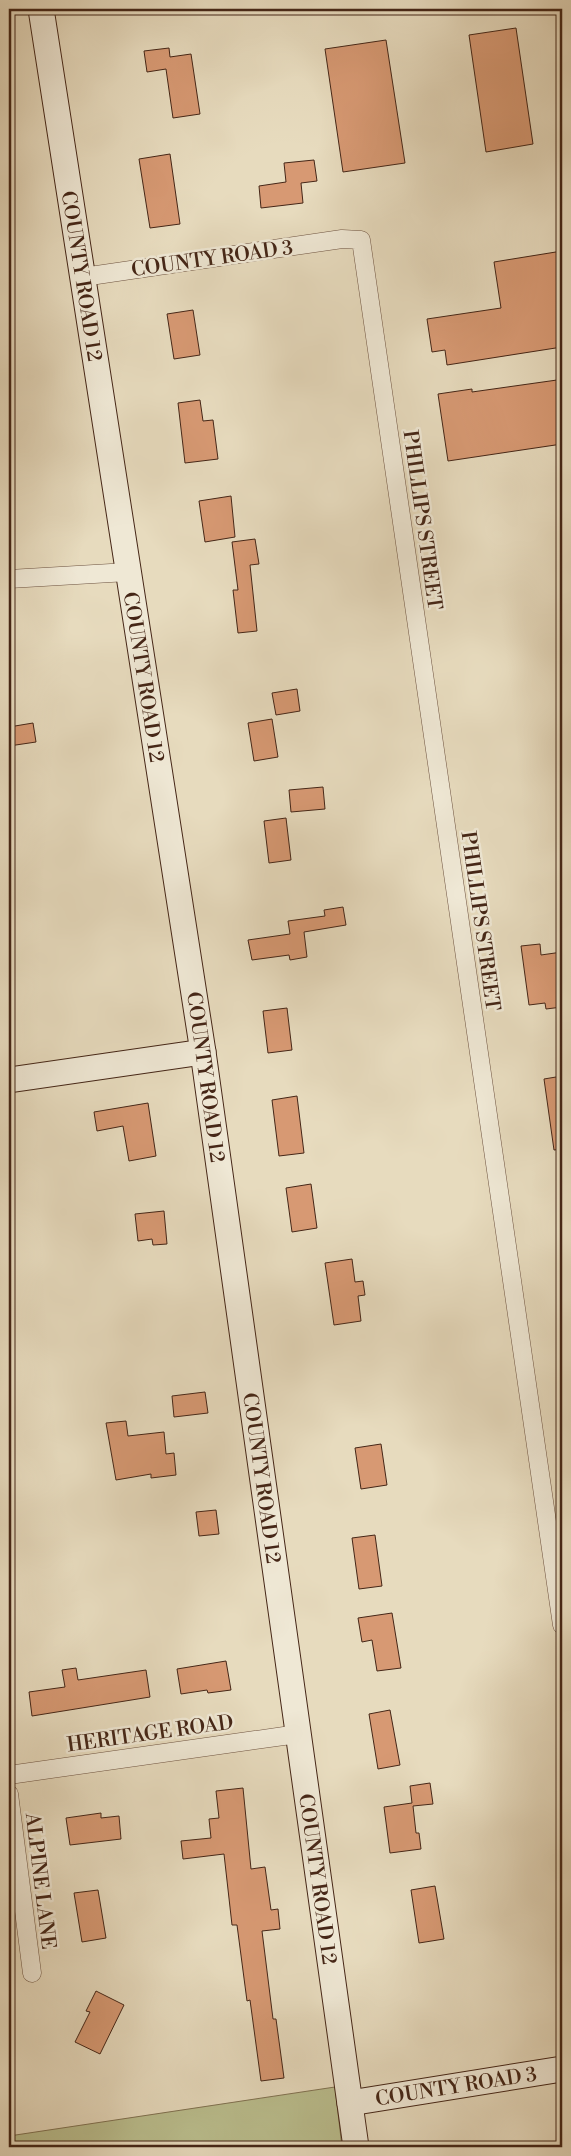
<svg xmlns="http://www.w3.org/2000/svg" width="571" height="2156" font-family="'Libre Bodoni',serif">
	<style>
		.green { fill: #babe8e; stroke: #807252 }
		.building { fill: #d79973; stroke: #452617 }
		.lines { fill: none; stroke-linecap: round; stroke-linejoin: round }
		.street-casing { stroke: #6e5341; stroke-width: 19 }
		.secondary-casing { stroke: #452617; stroke-width: 27 }
		.street { stroke: #efe8d5; stroke-width: 18 }
		.secondary { stroke: #efe8d5; stroke-width: 25 }
		.labels { text-anchor: middle; stroke-width: 5; stroke-linejoin: round; paint-order: stroke }
		.street-label { font-size: 20px; fill: #452617; stroke: #efe8d5 }
	</style>
	<rect width="100%" height="100%" fill="#e7dbbe"/>
	<filter id="stains"><feTurbulence type="fractalNoise" baseFrequency=".004" numOctaves="4"/><feColorMatrix values="0 0 0 0 .2 0 0 0 0 .09 0 0 0 0 .02 0 0 0 .5 -.17"/></filter>
	<radialGradient id="worn" r=".72"><stop offset=".6" stop-color="#630" stop-opacity="0"/><stop offset="1" stop-color="#630" stop-opacity=".3"/></radialGradient>
	<polygon class="green" points="335,2087 342,2147 9,2147 9,2136"/>
	<g class="building">
		<polygon points="516,28 533,144 486,152 469,35"/>
		<polygon points="386,40 405,163 343,172 325,49"/>
		<polygon points="169,48 170,57 191,54 200,114 173,118 166,69 147,72 144,51"/>
		<polygon points="170,154 180,224 150,228 139,159"/>
		<polygon points="314,160 317,181 301,183 303,203 261,208 259,186 286,182 284,163"/>
		<polygon points="562,251 562,347 447,365 445,350 432,352 427,319 501,308 494,262"/>
		<polygon points="193,310 200,355 174,359 167,314"/>
		<polygon points="557,380 562,416 562,444 448,461 438,394 472,389 472,392"/>
		<polygon points="200,400 203,421 213,420 218,459 185,463 178,403"/>
		<polygon points="231,496 235,537 205,542 199,501"/>
		<polygon points="255,539 259,564 250,565 257,631 238,633 233,590 238,590 232,542"/>
		<polygon points="297,689 300,711 276,715 272,693"/>
		<polygon points="272,719 278,757 254,761 248,723"/>
		<polygon points="33,723 36,742 9,746 9,727"/>
		<polygon points="323,787 325,809 291,812 289,790"/>
		<polygon points="286,818 291,860 269,863 264,821"/>
		<polygon points="343,907 346,925 304,932 307,957 290,960 289,955 252,960 248,940 290,934 288,921 325,916 324,910"/>
		<polygon points="540,944 541,955 562,952 562,1007 546,1009 545,1003 529,1005 521,946"/>
		<polygon points="287,1008 292,1050 268,1053 263,1011"/>
		<polygon points="562,1076 562,1149 554,1150 544,1079"/>
		<polygon points="297,1096 304,1153 279,1156 272,1100"/>
		<polygon points="148,1103 156,1156 129,1161 123,1126 97,1131 94,1112"/>
		<polygon points="311,1184 317,1228 292,1232 286,1188"/>
		<polygon points="164,1211 167,1244 153,1245 152,1239 138,1241 135,1214"/>
		<polygon points="352,1259 355,1282 363,1281 365,1295 358,1296 361,1321 334,1325 325,1263"/>
		<polygon points="205,1392 208,1413 174,1417 172,1396"/>
		<polygon points="126,1421 128,1436 164,1432 166,1454 174,1453 176,1475 151,1478 151,1474 116,1480 106,1423"/>
		<polygon points="381,1444 387,1485 361,1489 355,1448"/>
		<polygon points="216,1510 219,1534 199,1536 196,1512"/>
		<polygon points="375,1535 382,1586 359,1589 352,1538"/>
		<polygon points="392,1613 401,1668 377,1671 372,1640 362,1642 358,1618"/>
		<polygon points="226,1661 231,1690 208,1693 207,1690 181,1694 177,1669"/>
		<polygon points="76,1668 78,1680 146,1670 150,1697 32,1716 29,1692 65,1687 62,1670"/>
		<polygon points="390,1710 400,1765 378,1769 369,1714"/>
		<polygon points="430,1783 433,1804 413,1806 416,1833 419,1833 421,1849 390,1853 384,1807 412,1803 410,1786"/>
		<polygon points="243,1788 251,1869 265,1867 271,1910 278,1909 280,1929 262,1931 273,2019 276,2019 284,2078 261,2081 250,2000 247,2001 237,1925 232,1925 224,1854 183,1859 181,1841 211,1838 209,1819 219,1818 216,1791"/>
		<polygon points="101,1813 101,1818 119,1816 121,1839 70,1845 66,1818"/>
		<polygon points="435,1886 444,1939 419,1943 411,1890"/>
		<polygon points="98,1890 106,1938 82,1942 74,1893"/>
		<polygon points="96,1991 124,2005 100,2054 75,2042 90,2012 86,2011"/>
	</g>
	<g class="lines">
		<g class="street-casing">
			<g id="street">
				<polyline points="83,277 342,239 361,240 562,1625"/>
				<polyline points="9,579 128,572"/>
				<polyline points="9,1775 298,1734"/>
				<polyline points="9,1794 32,1973"/>
			</g>
		</g>
		<g class="secondary-casing">
			<g id="secondary">
				<polyline points="41,9 203,1052 356,2147"/>
				<polyline points="9,1080 203,1052"/>
				<polyline points="350,2103 562,2069"/>
			</g>
		</g>
		<use href="#street" class="street"/>
		<use href="#secondary" class="secondary"/>
	</g>
	<g class="labels">
		<g class="street-label">
			<text transform="translate(212 258) rotate(-8)" y="7">COUNTY ROAD 3</text>
			<text transform="translate(82 276) rotate(81)" y="7">COUNTY ROAD 12</text>
			<text transform="translate(423 520) rotate(82)" y="7">PHILLIPS STREET</text>
			<text transform="translate(144 677) rotate(81)" y="7">COUNTY ROAD 12</text>
			<text transform="translate(481 921) rotate(82)" y="7">PHILLIPS STREET</text>
			<text transform="translate(206 1077) rotate(82)" y="7">COUNTY ROAD 12</text>
			<text transform="translate(262 1478) rotate(82)" y="7">COUNTY ROAD 12</text>
			<text transform="translate(150 1733) rotate(-8)" y="7">HERITAGE ROAD</text>
			<text transform="translate(318 1879) rotate(82)" y="7">COUNTY ROAD 12</text>
			<text transform="translate(41 1881) rotate(83)" y="7">ALPINE LANE</text>
			<text transform="translate(456 2086) rotate(-9)" y="7">COUNTY ROAD 3</text>
		</g>
	</g>
	<rect width="571" height="2156" fill="none" stroke="#e7dbbe" stroke-width="30"/>
	<rect x="10" y="10" width="551" height="2136" fill="none" stroke="#452617" stroke-width="2.5"/>
	<rect x="15" y="15" width="541" height="2126" fill="none" stroke="#452617"/>
	<rect width="100%" height="100%" filter="url(#stains)"/>
	<rect width="100%" height="100%" fill="url(#worn)"/>
</svg>
